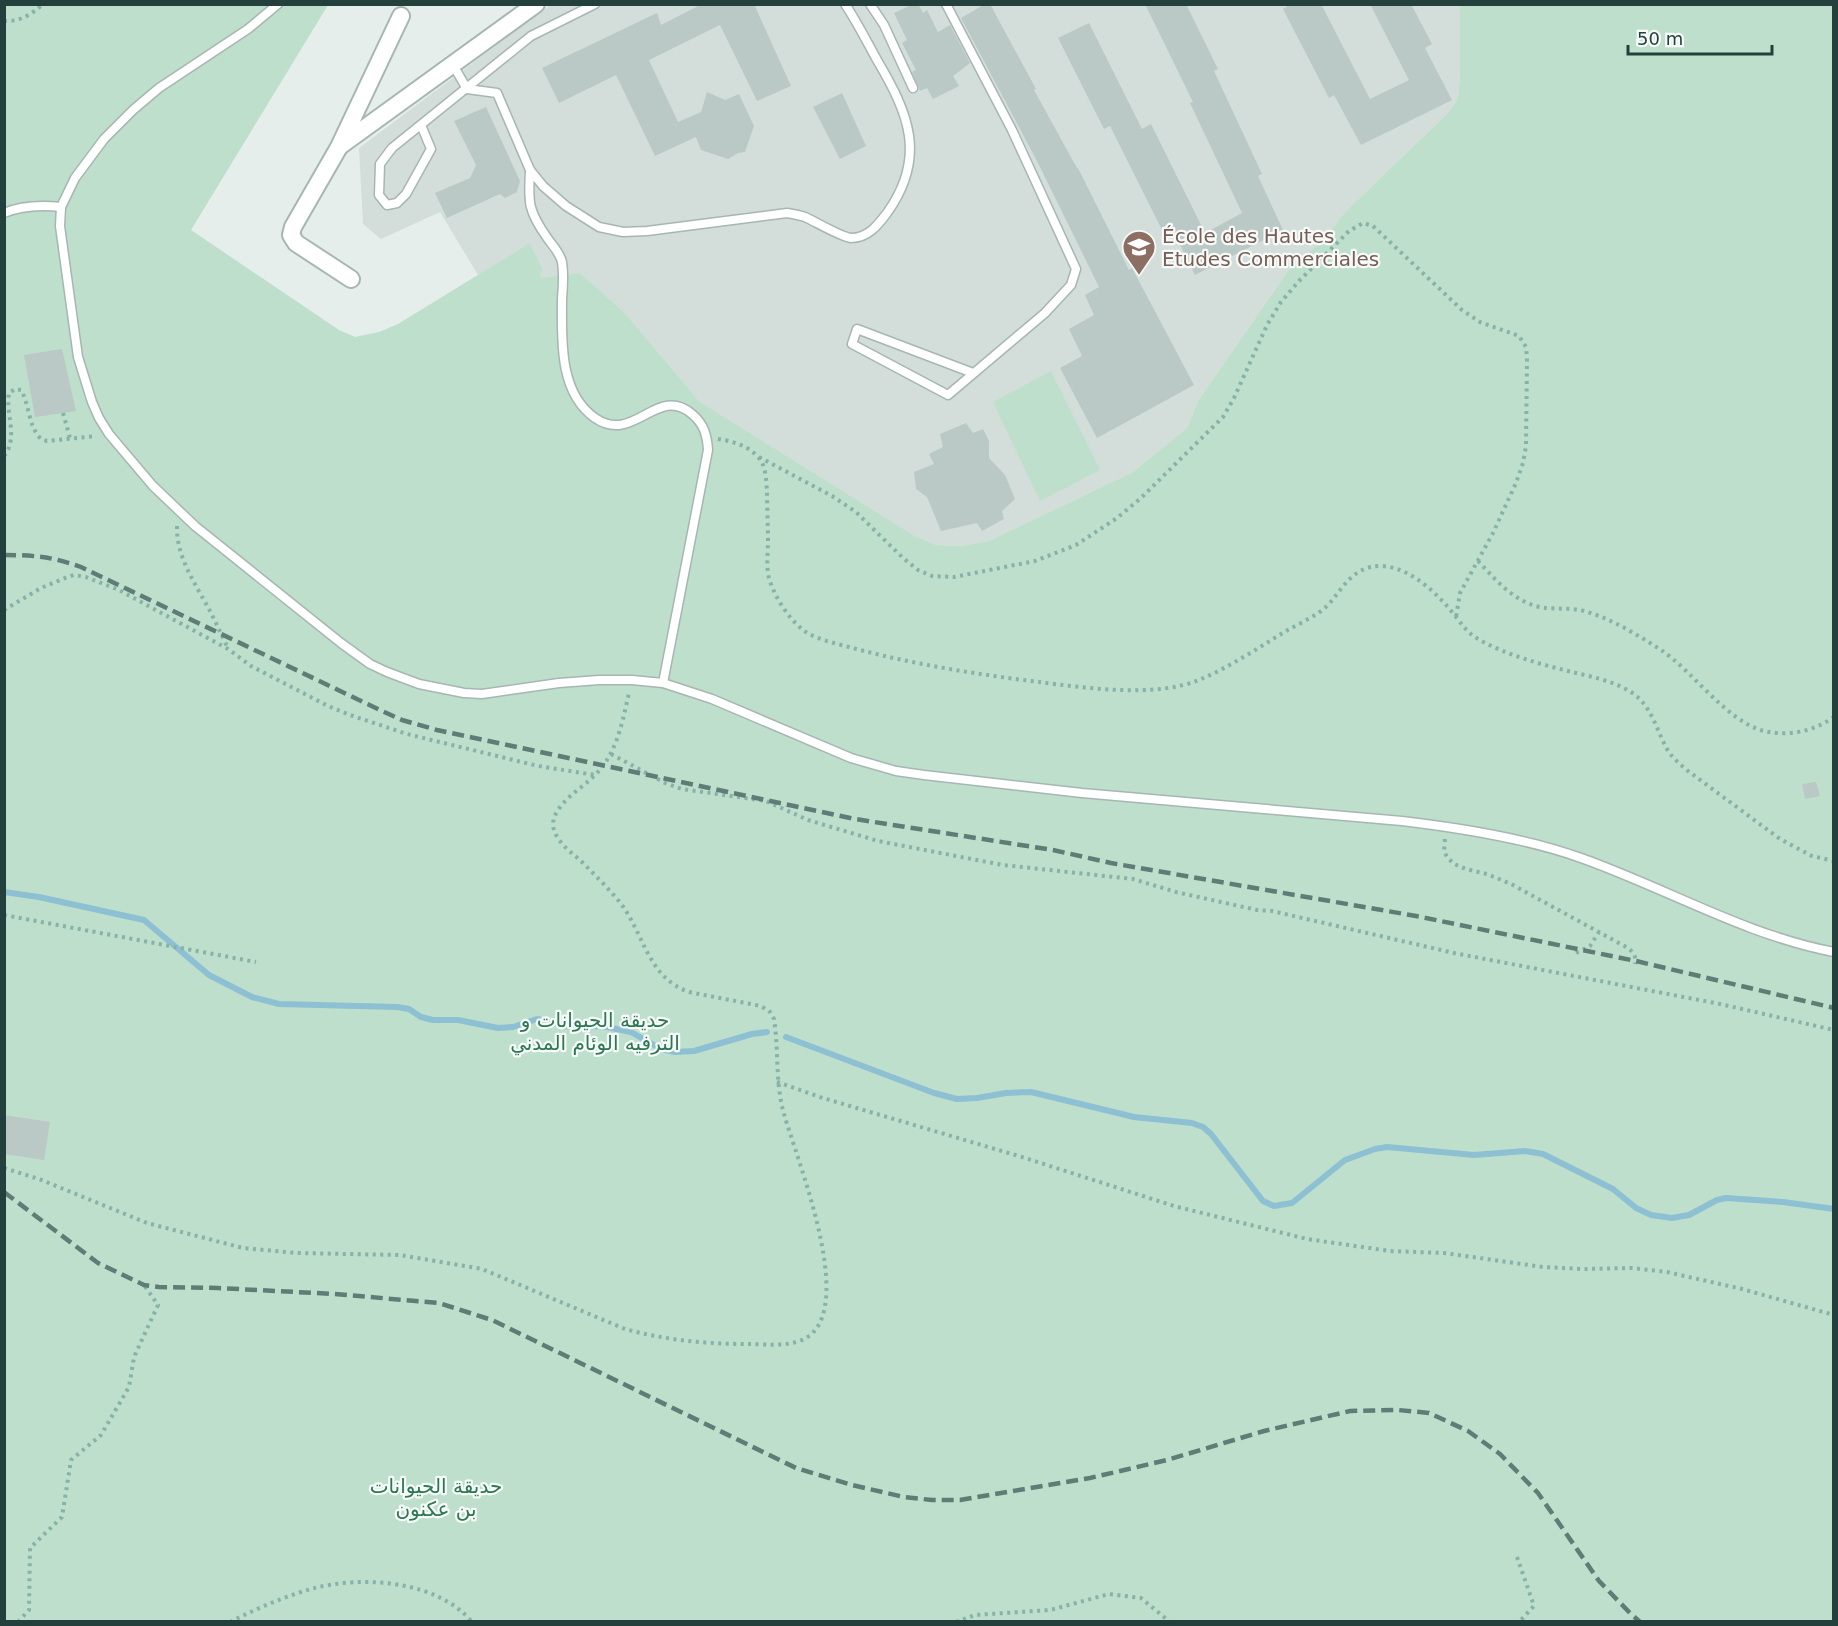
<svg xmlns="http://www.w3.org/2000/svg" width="1838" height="1626" font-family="'DejaVu Sans',Vazirmatn,sans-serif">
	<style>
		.built { fill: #d3deda }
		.green { fill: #bedfcb }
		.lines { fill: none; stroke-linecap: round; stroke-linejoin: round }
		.stream { stroke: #8dc0d3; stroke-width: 6 }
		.building { fill: #bac9c5 }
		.lane-casing { stroke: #a7b6b3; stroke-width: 11 }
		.street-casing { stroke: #a7b6b3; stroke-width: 20 }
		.path { stroke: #85b2a9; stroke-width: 4; stroke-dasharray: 3 4.5; stroke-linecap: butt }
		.lane { stroke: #fff; stroke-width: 8 }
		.street { stroke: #fff; stroke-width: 16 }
		.rail { stroke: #5f7c77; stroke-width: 4.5; stroke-dasharray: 12 6; stroke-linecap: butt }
		.labels { text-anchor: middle; stroke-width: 4.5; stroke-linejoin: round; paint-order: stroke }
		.education-label { font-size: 20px; fill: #785e54; stroke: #f6faf9; text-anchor: start }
		.park-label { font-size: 20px; fill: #2d7853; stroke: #f6faf9 }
	</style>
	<rect width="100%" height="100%" fill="#e5eeeb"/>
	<polygon class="built" points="550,5 1460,5 1460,77 1458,98 1449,112 1344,213 1326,237 1288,271 1198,401 1187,428 1133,472 989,541 961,546 936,545 915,536 699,401 624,312 580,273 541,279 530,244 478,275 440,212 381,239 363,224 359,148"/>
	<g class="green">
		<polygon points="5,5 328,5 191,230 339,330 355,337 379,332 398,324 530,243 543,271 540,271 541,278 580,273 624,312 699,401 915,536 936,545 961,546 989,541 1133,472 1187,428 1198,401 1288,271 1326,237 1344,213 1449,112 1458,98 1460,77 1460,5 1833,5 1833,1621 5,1621"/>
		<polygon points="1051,371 1100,470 1040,501 993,402"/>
	</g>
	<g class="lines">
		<g class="stream">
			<polyline points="4,892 39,897 144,920 209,975 252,997 279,1004 397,1007 409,1009 421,1017 433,1020 458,1020 498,1028 513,1027 537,1019 570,1027 602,1026 631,1032 661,1049 675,1052 694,1051 752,1034 767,1032"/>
			<polyline points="786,1037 934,1093 957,1099 977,1098 1006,1093 1031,1092 1134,1117 1192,1123 1203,1127 1211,1134 1263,1201 1274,1206 1292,1203 1345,1160 1375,1149 1387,1147 1474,1155 1525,1151 1543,1154 1613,1189 1636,1208 1651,1215 1672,1218 1689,1215 1717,1200 1726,1198 1783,1202 1834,1209"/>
		</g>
	</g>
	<g class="building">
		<polygon points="702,4 754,4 791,86 757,101 720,25 649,60 678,122 701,112 707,92 725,100 739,94 754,126 745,152 738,153 728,159 701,150 696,137 655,156 616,75 559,103 542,68 657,13 661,25"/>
		<polygon points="913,4 918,4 923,13 927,10 938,32 950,25 970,63 953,76 959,86 933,99 927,88 920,91 919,89 912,72 916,70 902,43 907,40 894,13"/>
		<polygon points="985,4 990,4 1036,89 1034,90 1077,168 1078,168 1129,270 1132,268 1194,385 1097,438 1060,368 1082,356 1069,329 1094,315 1085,295 1099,287 1038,163 961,18"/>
		<polygon points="1145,4 1186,4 1218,69 1214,71 1262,174 1258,176 1283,230 1195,275 1171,226 1162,230 1110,126 1104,129 1058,38 1089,23 1142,129 1151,124 1205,233 1242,213 1190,103 1193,102"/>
		<polygon points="1291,4 1321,4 1370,99 1409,80 1370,4 1411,4 1432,44 1425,48 1452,100 1361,145 1334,95 1329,98 1283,9"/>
		<polygon points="842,93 866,146 840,159 813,107"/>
		<polygon points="486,107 520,181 517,192 505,198 500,194 447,218 435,193 470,178 476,165 454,121"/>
		<polygon points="62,349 76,411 35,417 24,355"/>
		<polygon points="966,423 973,433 983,429 989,441 989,458 1005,475 1015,499 1002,511 1004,519 982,531 977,523 941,531 927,497 916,489 914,472 934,464 929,454 943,447 940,434"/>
		<polygon points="1816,782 1820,796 1805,799 1802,784"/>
		<polygon points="4,1115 50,1122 44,1160 4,1154"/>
	</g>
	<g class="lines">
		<g class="lane-casing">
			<g id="lane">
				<path d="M278 4 248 29 159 88 133 110 104 139 75 178 61 207 60 226 78 357 92 402 99 418 109 434 153 486 195 526 341 643 370 664 387 672 419 684 464 693 482 694 559 683 599 680H632L663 683 712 699 851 758 896 771 924 775 1082 793 1402 821C1460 828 1526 838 1581 858 1666 888 1745 935 1834 952"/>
				<polyline points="870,4 884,25 913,88"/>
				<polyline points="946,4 1012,130 1076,269 1071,285 1045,313 948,395 852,344 857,329 973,373"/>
				<path d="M453 65 467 89 497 93 530 170 543 186 566 206 599 227 623 232 647 231 787 213C793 214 799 215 805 217 816 222 841 237 851 238 868 238 878 225 887 213 927 157 909 114 877 60 867 42 857 22 845 4"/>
				<polyline points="421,125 431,149 406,194 397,203 387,205 379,195 380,164 392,148 531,36 595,4"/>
				<path d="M530 170C528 203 528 211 548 239 553 246 560 253 562 262 564 274 563 287 562 299 562 338 558 392 595 418 634 445 657 384 692 414 704 424 707 435 708 450L663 683"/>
				<path d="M4 213C23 205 42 205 61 207"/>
			</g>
		</g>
		<g class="street-casing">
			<g id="street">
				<polyline points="340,146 536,4"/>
				<polyline points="351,279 296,243 291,235 293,227 339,147 401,16"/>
			</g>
		</g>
		<g class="path">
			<path d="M4 21C20 22 32 14 43 4"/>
			<polyline points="63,413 70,438"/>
			<path d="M718 439C731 441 747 445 757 456 766 464 766 479 767 491 767 507 768 524 768 541 768 553 766 566 769 578 774 596 788 618 803 630 815 639 834 643 849 647 911 664 975 674 1039 682 1086 688 1155 698 1199 680 1230 667 1258 648 1286 631 1300 623 1317 616 1328 605 1344 587 1353 566 1381 566 1411 567 1439 595 1456 617 1463 626 1468 633 1478 639 1506 655 1540 664 1572 672 1593 677 1618 682 1635 695 1652 708 1657 731 1667 749 1672 758 1680 764 1688 771L1780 839 1812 856 1834 861"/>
			<path d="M4 456C19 438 5 413 9 393L15 389 21 390C30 406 28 426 41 439L47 441 96 436"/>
			<polyline points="759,457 832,496 856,512 903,558 918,570 932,576 954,577 1035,561 1076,545 1117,518 1141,498 1223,417 1234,398 1267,325 1281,302 1299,281 1349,231 1363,223 1373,226 1462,310 1480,322 1519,336 1526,347 1527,358 1526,446 1523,463 1516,483 1493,533 1460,593 1456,617"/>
			<path d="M177 526C176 558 197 586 211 613 217 625 222 636 228 648"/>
			<path d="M1478 561C1493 577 1509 596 1530 604 1546 611 1563 607 1580 610 1609 617 1636 634 1661 650 1694 672 1726 721 1764 731 1789 737 1814 731 1834 717"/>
			<polyline points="4,610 41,588 65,578 74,575 86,577 119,590 228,649 251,666 328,706 350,715 407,734 538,766 595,775"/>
			<polyline points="611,754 665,783 682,789 766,801 808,820 878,841 1003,865 1133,879 1176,892 1257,910 1272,911 1454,953 1720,1004 1834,1030"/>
			<path d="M1445 839 1444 851 1447 857 1454 864 1466 869 1487 874 1511 884 1628 948C1633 952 1637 957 1635 964"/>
			<polyline points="4,915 256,962"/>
			<polyline points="1576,953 1590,946 1599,932"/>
			<polyline points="777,1082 823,1098 1022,1157 1174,1206 1307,1239 1390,1251 1444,1253 1543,1267 1582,1269 1632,1268 1667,1272 1742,1289 1834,1315"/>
			<path d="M4 1168 39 1179 147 1223 243 1248 297 1253 400 1255 482 1269 625 1329C665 1340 706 1344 747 1344 766 1344 793 1348 809 1336 855 1302 797 1160 784 1114 775 1083 779 1051 774 1019L770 1012 761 1006 689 992C646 977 644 931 618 900 606 886 593 873 580 860 573 854 565 848 560 841 556 836 553 830 553 824 554 804 581 789 594 776 617 754 622 723 629 693"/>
			<polyline points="1517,1557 1534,1606 1519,1622"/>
			<polyline points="18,1622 29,1610 30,1548 62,1517 71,1460 101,1435 129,1387 134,1357 158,1305 144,1285"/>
			<path d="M230 1622C256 1609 283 1597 311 1589 361 1575 437 1580 472 1622"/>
			<polyline points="956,1622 975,1615 1050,1610 1109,1594 1141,1598 1170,1622"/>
		</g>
		<use href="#lane" class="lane"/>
		<use href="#street" class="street"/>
		<g class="rail">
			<path d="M4 555C35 555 53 557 81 567L380 710 402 720 437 730 855 819 1053 850 1111 863 1416 916 1636 961 1834 1008"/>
			<polyline points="4,1192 98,1263 144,1285 159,1287 218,1288 335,1294 439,1303 492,1320 796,1468 852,1485 904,1497 932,1500 960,1500 1090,1478 1167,1460 1264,1431 1350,1411 1398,1410 1429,1413 1468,1431 1500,1454 1538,1493 1599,1581 1630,1613 1640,1622"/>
		</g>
	</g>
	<defs>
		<g id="university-pin" transform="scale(1.725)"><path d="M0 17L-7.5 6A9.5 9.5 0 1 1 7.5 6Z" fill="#8d6e63" stroke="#f6faf9"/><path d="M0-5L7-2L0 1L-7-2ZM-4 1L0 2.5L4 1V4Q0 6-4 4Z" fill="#fff"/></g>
	</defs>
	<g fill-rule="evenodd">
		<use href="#university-pin" x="1139" y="247"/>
	</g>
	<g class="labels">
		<g class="education-label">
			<text x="1162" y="243">École des Hautes<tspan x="1162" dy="23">Etudes Commerciales</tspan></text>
		</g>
		<g class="park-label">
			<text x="595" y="1027">حديقة الحيوانات و<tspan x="595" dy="23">الترفيه الوئام المدني</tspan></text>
			<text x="436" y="1493">حديقة الحيوانات<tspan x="436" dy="23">بن عكنون</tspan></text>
		</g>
	</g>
	<rect width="1838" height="1626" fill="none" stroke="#24403c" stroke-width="12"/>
	<path d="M1628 45v9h144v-9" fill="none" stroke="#24403c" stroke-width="3"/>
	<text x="1637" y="45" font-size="18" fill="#24403c" stroke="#f6faf9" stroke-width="4.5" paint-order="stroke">50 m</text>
</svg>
